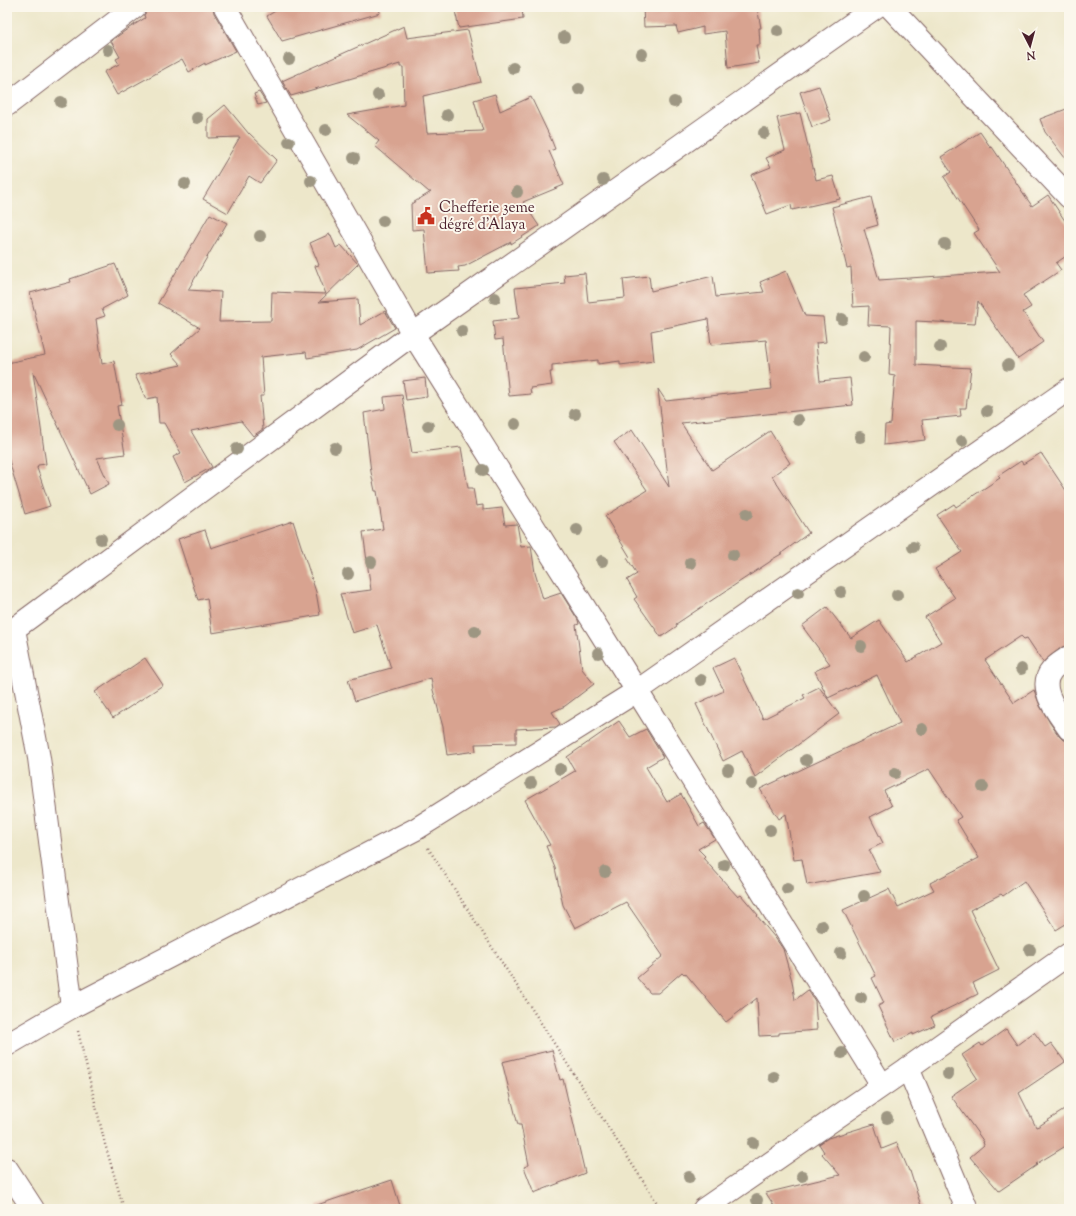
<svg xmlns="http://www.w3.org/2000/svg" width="1076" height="1216" font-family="'Sorts Mill Goudy',serif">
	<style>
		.building { fill: #d8a390 }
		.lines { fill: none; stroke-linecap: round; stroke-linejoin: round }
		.street-casing { stroke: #836563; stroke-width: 24 }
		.path { stroke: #836563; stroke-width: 2.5; stroke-dasharray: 1 3; stroke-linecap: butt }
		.street { stroke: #fff; stroke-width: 22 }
		.tree { fill: #9d9682 }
		.labels { text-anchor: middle; stroke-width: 4; stroke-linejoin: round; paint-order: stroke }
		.poi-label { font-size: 15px; fill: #4a1f2b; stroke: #fbf7ec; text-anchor: start }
	</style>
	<rect width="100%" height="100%" fill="#fbf7ec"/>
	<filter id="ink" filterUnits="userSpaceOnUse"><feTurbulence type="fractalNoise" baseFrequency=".025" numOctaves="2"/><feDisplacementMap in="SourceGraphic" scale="8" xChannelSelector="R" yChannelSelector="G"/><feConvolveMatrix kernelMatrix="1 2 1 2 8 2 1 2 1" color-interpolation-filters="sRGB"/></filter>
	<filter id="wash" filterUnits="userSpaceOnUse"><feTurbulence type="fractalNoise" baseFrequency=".012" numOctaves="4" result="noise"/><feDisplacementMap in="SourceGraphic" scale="16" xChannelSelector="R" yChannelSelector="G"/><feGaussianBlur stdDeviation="0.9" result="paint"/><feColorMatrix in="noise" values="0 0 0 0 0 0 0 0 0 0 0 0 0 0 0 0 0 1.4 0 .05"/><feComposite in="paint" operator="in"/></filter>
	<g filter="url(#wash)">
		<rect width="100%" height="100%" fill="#ede7ca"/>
		<g id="blocks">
			<g class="building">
				<polygon points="147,7 213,7 214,13 236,51 205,65 205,63 189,72 182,59 117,95 104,72 119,64 116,59 120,57 111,41 129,28 145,18 144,15 147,11"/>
				<polygon points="282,7 379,7 380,13 282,41 267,16"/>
				<polygon points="454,7 522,7 523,19 459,28"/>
				<polygon points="643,7 757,7 761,28 759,28 760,45 756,45 759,63 728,68 725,31 703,34 703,27 678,33 676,26 644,27"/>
				<polygon points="404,26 407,38 468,30 481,82 423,96 427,133 483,131 474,100 495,94 500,111 531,97 551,139 555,149 549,151 564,185 523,202 539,226 511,244 511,242 465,266 458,267 459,271 428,273 424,229 412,230 411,204 431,192 429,192 375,146 379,141 347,115 404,105 403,67 400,67 400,64 291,96 282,81"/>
				<polygon points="819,86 831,120 812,127 800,92"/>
				<polygon points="259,92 266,103 258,105 254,94"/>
				<polygon points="225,105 249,134 249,133 277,160 260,183 249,176 228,213 203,199 240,137 208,138 208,119"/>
				<polygon points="1069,108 1069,163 1045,132 1040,119"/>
				<polygon points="800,113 816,180 833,176 840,199 792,210 791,205 767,214 751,175 771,167 766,158 785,150 777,118"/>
				<polygon points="980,132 991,148 992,147 1032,206 1048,195 1069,227 1069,254 1056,263 1061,270 1023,295 1031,307 1023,312 1043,342 1018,359 978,301 975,324 916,321 916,365 971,368 966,408 960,408 961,416 922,420 925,440 884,445 885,425 891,424 895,376 889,375 891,326 868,325 869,306 853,307 851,267 847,268 832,207 871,197 878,225 864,229 879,280 1000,272 974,233 979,230 944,177 951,172 941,157"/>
				<polygon points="210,214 227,223 188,290 221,292 219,322 271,321 272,292 326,294 315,266 319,265 310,243 330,234 336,248 341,245 358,264 319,302 358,299 360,325 385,311 395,328 357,350 307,358 306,352 261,357 264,396 260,396 263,429 253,436 241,421 191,431 212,467 185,482 173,457 181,453 164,423 159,423 157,397 146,399 135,375 181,365 171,354 200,328 158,303"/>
				<polygon points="115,264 128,295 102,309 105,316 96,319 102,364 114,361 122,405 117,406 125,454 97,458 109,484 90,494 33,372 46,464 38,465 37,468 50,506 25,514 7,454 7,363 45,355 30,293 71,282 70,279"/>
				<polygon points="786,271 805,316 823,317 826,342 816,343 820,381 850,378 853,405 681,423 712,470 770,431 790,463 772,476 809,533 783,552 783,553 771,560 771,561 676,624 677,626 661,637 634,599 637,597 627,580 637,574 627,558 630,557 605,516 647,490 614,442 632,430 669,487 658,389 666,401 772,389 766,340 711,345 708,319 651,331 654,361 620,365 620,361 598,364 598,360 552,365 552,372 550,372 552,385 530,388 531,394 509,396 503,339 495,340 493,321 519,318 515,288 565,283 564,275 585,273 588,302 625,298 623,279 649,276 651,291 713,276 716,297 764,292 760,282"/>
				<polygon points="425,378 427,397 406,400 403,381"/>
				<polygon points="402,395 412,453 461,447 468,488 473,488 476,506 483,505 483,510 502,508 505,525 517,524 521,547 531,546 535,573 543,599 561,593 578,620 579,624 576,625 582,669 594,684 565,706 552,712 560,724 556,727 516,729 516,743 475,744 476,751 447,755 443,727 433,690 431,678 355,701 348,680 391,668 377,625 352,633 340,594 371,590 363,532 383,529 377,491 375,491 371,472 364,413 385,409 384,397"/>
				<polygon points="1041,453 1069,495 1069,645 1062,647 1043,662 1027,638 1024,639 1021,636 985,660 1014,703 1034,690 1040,706 1050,723 1059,736 1063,740 1069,741 1069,922 1056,930 1024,881 1003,896 1001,894 970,910 999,970 973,983 978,994 931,1017 935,1025 913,1035 913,1033 895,1042 878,1006 884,1003 872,978 876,976 843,910 889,889 898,907 934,890 930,883 979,858 956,820 961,817 929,769 884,791 892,806 870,817 883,843 869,850 880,872 807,885 802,859 794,860 786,814 779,819 760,789 900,723 877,675 828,698 815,671 830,664 802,626 827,607 851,638 879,620 908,662 941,642 925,617 955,598 935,569 962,552 937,515 954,504 956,507 1000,478 998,476 1021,461 1023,464"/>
				<polygon points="293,521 316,592 320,615 212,633 207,598 198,600 178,539 205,530 211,548"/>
				<polygon points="145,658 163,685 113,718 95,692"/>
				<polygon points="734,658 763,719 805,698 803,695 819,687 839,714 755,777 742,751 723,761 696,704 724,691 713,668"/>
				<polygon points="619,721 630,737 646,729 663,757 646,767 667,802 681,794 699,826 704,823 715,839 698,849 705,856 703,858 738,897 741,895 758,915 757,916 776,939 783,949 792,981 795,1000 808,990 815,1001 817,1030 779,1033 779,1035 759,1036 757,998 726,1022 685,973 684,974 682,972 658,993 650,993 637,978 663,956 626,902 575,928 563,905 555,868 546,846 550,845 525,800 575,771 567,757"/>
				<polygon points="1006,1029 1017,1045 1034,1032 1045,1047 1051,1043 1065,1062 1019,1093 1036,1127 1039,1126 1069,1107 1069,1144 1036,1164 1037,1165 999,1191 970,1157 984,1145 983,1142 984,1142 951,1096 977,1078 962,1055 980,1043 982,1046"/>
				<polygon points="552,1050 560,1080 563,1079 585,1173 534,1193 524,1167 529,1165 521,1125 518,1125 502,1062"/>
				<polygon points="874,1124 882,1149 897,1143 909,1171 910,1171 922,1209 776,1209 766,1193 840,1175 822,1154 824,1152 819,1144 828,1138"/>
				<polygon points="392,1180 401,1209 317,1209 317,1205"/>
			</g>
		</g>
	</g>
	<g filter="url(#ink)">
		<use href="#blocks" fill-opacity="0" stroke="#836563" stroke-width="1"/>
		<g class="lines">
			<g class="street-casing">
				<g id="street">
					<polyline points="225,7 413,334 637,691 882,1085"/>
					<polyline points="890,7 1069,197"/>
					<polyline points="7,105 135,7"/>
					<polyline points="14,629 39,758 72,1007 416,829 637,691 1069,389"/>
					<polyline points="7,633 14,629 413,334 876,7"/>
					<path d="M1069 657C1063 661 1056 665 1052 670 1036 688 1059 714 1069 729"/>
					<polyline points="7,1045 72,1007"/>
					<polyline points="908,1068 967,1209"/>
					<polyline points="7,1169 33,1209"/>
					<polyline points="704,1209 908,1068 1069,954"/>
				</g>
			</g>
			<g class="path">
				<polyline points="428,848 661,1209"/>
				<polyline points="78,1031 105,1144 124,1209"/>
			</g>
			<use href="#street" class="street"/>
		</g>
		<g class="tree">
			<circle cx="778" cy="31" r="6"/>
			<circle cx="564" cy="37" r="6"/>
			<circle cx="108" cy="50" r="6"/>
			<circle cx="642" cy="54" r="6"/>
			<circle cx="289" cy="59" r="6"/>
			<circle cx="513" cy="68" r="6"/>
			<circle cx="579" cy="89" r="6"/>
			<circle cx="378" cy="95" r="6"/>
			<circle cx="61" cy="102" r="6"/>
			<circle cx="674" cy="102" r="6"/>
			<circle cx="447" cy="115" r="6"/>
			<circle cx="197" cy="118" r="6"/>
			<circle cx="326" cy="130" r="6"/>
			<circle cx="764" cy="133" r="6"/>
			<circle cx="289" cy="142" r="6"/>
			<circle cx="354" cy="158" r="6"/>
			<circle cx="603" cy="180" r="6"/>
			<circle cx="311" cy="181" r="6"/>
			<circle cx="185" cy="184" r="6"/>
			<circle cx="517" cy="192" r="6"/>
			<circle cx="383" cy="221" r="6"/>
			<circle cx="260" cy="236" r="6"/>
			<circle cx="945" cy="244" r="6"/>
			<circle cx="495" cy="298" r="6"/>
			<circle cx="842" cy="319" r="6"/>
			<circle cx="462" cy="331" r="6"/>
			<circle cx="940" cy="347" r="6"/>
			<circle cx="864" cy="357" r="6"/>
			<circle cx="1008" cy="365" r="6"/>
			<circle cx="987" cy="411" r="6"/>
			<circle cx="575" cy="414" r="6"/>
			<circle cx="798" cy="420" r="6"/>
			<circle cx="515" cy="424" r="6"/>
			<circle cx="117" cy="425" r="6"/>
			<circle cx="428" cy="426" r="6"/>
			<circle cx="860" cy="437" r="6"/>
			<circle cx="962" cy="441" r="6"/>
			<circle cx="335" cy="448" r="6"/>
			<circle cx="237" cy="449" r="6"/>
			<circle cx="483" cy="470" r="6"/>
			<circle cx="747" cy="514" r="6"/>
			<circle cx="577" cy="530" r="6"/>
			<circle cx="101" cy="539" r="6"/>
			<circle cx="913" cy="547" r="6"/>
			<circle cx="733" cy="555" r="6"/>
			<circle cx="602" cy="561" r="6"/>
			<circle cx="371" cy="562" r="6"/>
			<circle cx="690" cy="563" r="6"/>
			<circle cx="348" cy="574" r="6"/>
			<circle cx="841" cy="592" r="6"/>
			<circle cx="798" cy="593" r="6"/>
			<circle cx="897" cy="595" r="6"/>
			<circle cx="475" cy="631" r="6"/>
			<circle cx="861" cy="646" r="6"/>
			<circle cx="598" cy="653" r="6"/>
			<circle cx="1021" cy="669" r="6"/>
			<circle cx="701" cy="680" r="6"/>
			<circle cx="922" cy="729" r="6"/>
			<circle cx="806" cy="760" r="6"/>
			<circle cx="560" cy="769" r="6"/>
			<circle cx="728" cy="770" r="6"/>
			<circle cx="895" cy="773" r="6"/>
			<circle cx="531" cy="783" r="6"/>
			<circle cx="752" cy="784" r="6"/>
			<circle cx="983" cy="787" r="6"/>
			<circle cx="770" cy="830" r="6"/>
			<circle cx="724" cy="865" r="6"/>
			<circle cx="605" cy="872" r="6"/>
			<circle cx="787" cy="889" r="6"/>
			<circle cx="864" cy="896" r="6"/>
			<circle cx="822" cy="926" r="6"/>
			<circle cx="1030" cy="950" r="6"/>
			<circle cx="841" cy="953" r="6"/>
			<circle cx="861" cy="998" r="6"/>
			<circle cx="842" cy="1053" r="6"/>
			<circle cx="948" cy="1074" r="6"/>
			<circle cx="774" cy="1077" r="6"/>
			<circle cx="887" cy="1118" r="6"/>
			<circle cx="753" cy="1143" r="6"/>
			<circle cx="802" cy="1176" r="6"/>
			<circle cx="689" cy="1177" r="6"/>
			<circle cx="757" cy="1200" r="6"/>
		</g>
	</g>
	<defs>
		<g id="civic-bare" transform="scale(1.38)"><path d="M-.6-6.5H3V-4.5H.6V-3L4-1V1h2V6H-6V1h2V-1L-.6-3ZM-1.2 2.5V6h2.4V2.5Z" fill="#c8321e" stroke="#fbf7ec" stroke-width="2.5" paint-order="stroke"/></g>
	</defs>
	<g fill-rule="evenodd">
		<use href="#civic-bare" x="426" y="216"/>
	</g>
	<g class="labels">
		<g class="poi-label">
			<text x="439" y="212">Chefferie 3eme<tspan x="439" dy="17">dégré d'Alaya</tspan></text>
		</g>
	</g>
	<rect width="1076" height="1216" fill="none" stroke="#fbf7ec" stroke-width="24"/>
	<g transform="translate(1030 46) rotate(174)" stroke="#fbf7ec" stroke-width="3" paint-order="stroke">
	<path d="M0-3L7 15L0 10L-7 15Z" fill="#4a1f2b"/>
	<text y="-6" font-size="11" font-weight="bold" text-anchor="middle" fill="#4a1f2b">N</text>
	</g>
</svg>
